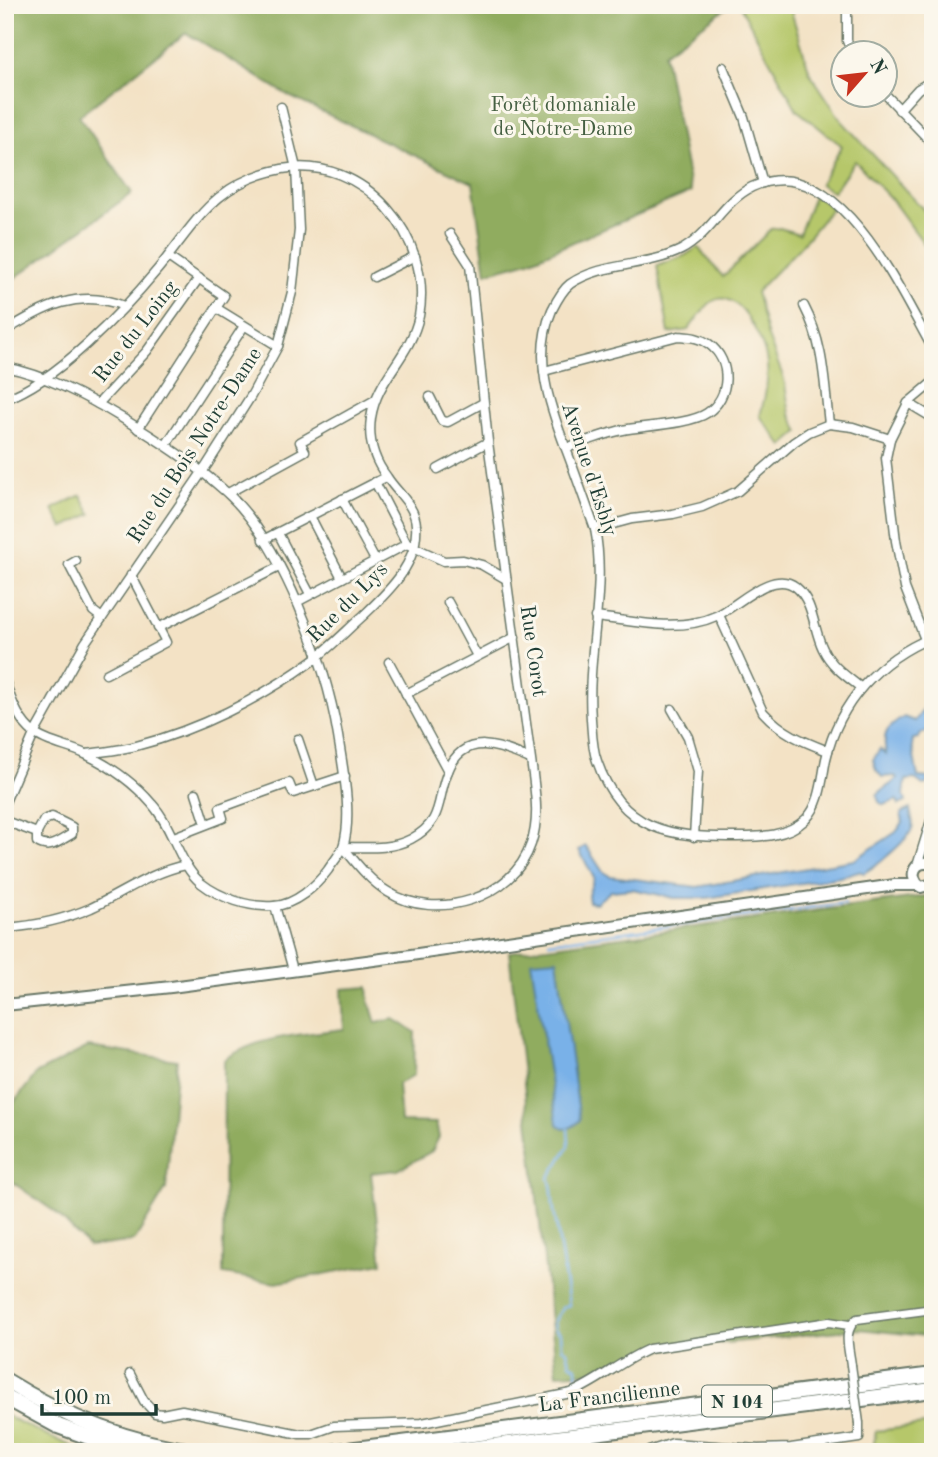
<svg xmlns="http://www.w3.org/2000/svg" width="938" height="1457" font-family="'Old Standard TT',serif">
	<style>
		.green { fill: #b6c76a; stroke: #6a824f; stroke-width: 2 }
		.forest { fill: #90ac5e; stroke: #587449; stroke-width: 2 }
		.water { fill: #79b1e8; stroke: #4c778e; stroke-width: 2 }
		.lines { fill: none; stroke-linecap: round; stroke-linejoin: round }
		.stream { stroke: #79b1e8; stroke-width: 2.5 }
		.street-casing { stroke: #697767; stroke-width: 11 }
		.secondary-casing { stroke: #697767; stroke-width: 14 }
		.highway-casing { stroke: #697767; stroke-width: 18 }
		.street { stroke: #fff; stroke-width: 8 }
		.secondary { stroke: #fff; stroke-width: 10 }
		.highway { stroke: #fff; stroke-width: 14 }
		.street-bridge-casing { stroke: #697767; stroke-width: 11; stroke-linecap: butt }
		.street-bridge { stroke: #fff; stroke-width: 8 }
		.labels { text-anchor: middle; stroke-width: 6; stroke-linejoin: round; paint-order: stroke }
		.shield { fill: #fbf7ec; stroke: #61756b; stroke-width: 2 }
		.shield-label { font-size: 19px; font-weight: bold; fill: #1f3d34 }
		.park-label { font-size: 21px; fill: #456042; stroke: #fbf7ec }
		.street-label { font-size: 21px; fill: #1f3d34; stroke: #fbf7ec }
	</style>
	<rect width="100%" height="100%" fill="#fbf7ec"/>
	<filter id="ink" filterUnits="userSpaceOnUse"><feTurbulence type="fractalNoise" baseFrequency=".0143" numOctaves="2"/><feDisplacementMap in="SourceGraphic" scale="14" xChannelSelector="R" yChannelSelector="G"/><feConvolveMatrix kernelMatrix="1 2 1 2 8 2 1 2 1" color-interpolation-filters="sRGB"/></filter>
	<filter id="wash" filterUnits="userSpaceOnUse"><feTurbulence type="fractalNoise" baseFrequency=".00686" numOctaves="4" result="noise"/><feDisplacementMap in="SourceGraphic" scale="28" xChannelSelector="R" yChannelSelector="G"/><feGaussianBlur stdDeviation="1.57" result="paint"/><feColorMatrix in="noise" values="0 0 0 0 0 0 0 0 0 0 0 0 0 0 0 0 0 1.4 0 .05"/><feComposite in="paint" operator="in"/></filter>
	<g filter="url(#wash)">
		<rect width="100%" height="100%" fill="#f3e2c5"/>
		<g class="green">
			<polygon points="741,5 792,5 792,14 810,73 841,120 933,220 933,256 891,199 855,161 833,192 820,184 842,146 797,110 740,6"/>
			<path d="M815 194 832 208 800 247 756 292 768 337 784 379 790 414 799 432 783 446 760 416C765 397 770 377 766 357 762 339 738 287 713 301 704 306 695 322 688 330L669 333 657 266 684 256 698 247 723 277 771 229 780 228 799 234Z"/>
			<polygon points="81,495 91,514 63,528 53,509"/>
			<polygon points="5,1415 47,1436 86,1452 5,1452"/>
			<polygon points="933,1424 933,1452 864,1452 873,1449 876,1431"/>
		</g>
		<g class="forest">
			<polygon points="5,5 730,5 664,53 691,192 529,261 486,273 473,183 291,97 186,33 79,116 132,193 5,285"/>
			<polygon points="933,895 933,1337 859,1329 638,1352 596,1372 557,1374 509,952"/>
			<path d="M368 987 369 1000 376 1023 394 1019 415 1032 414 1075 398 1084 401 1122 436 1123 439 1137 432 1151 398 1170 371 1173 382 1263 276 1283 223 1274 224 1060C259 1035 302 1035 344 1029L342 989Z"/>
			<polygon points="88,1047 177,1060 166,1189 134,1241 89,1247 55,1212 5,1177 5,1114 37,1073"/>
		</g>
		<g class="water">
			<path d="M925 707 933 709V738L927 732 922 733 918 738 913 739 912 746 918 777 928 778V784L923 785 915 779 906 780 904 795 906 802 899 805 897 800 884 805 879 802 877 795C883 788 891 786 897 778L895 776 882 777 876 769 873 760 880 749 886 754C882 733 886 728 904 717L915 721Z"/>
			<path d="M910 809C911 816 915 825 911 831 904 844 877 865 864 873L858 871 840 877 707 898H674L632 889 611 891 596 903 589 902 588 895 594 878 579 850 586 846 603 872 610 876 697 887 854 860 896 832 903 822 901 813Z"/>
			<path d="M557 959 580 1120C575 1126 570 1129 563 1129L557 1123 531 961Z"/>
		</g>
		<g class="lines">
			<g class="stream">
				<polyline points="549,942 845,903"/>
				<path d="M568 1129 569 1146 549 1178C553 1188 552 1195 553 1205 559 1238 564 1272 569 1305L563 1307 554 1322 555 1329 561 1334 562 1348 567 1351 570 1363 577 1368 578 1386"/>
			</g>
		</g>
	</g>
	<g filter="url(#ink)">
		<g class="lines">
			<g class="street-casing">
				<g id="street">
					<polyline points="847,5 847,41 853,52"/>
					<polyline points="723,67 744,117 763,183"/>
					<polyline points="885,94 933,144"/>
					<polyline points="899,110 918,89 933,80"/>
					<polyline points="168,257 224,296 216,308 278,346"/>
					<polyline points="374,277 415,256"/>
					<path d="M804 306C824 344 824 381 829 424"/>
					<path d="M5 331C45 307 78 288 124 306"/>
					<path d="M933 349C901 294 838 147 752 187 723 201 710 235 681 250 647 267 602 262 570 284 562 290 556 302 552 310 532 357 549 404 566 449 576 475 585 502 595 529 607 591 586 655 591 719 592 732 592 748 597 761 621 831 671 838 737 837 761 837 787 837 806 819 821 804 822 778 826 759 839 702 879 659 933 637"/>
					<path d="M5 367C46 375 87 397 122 418 158 440 194 463 226 492 282 542 326 663 338 736 343 768 353 816 343 847 340 855 332 863 328 870 316 886 295 905 274 906 250 908 220 898 201 883 179 865 173 827 152 804 134 783 110 766 85 754 71 747 46 743 34 733 18 721 10 698 5 680"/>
					<path d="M544 371 678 336C689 337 699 337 709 344 732 361 731 397 707 413 691 424 644 426 623 430 603 434 584 442 566 448"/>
					<polyline points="933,382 908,403 890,439 886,458 896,541 905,588 933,660"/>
					<polyline points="430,397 442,421 448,422 483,403"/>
					<path d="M5 399C56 382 123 311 158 269 197 221 215 182 282 169 364 154 434 238 419 316 410 358 377 377 371 418 368 439 374 460 387 477 397 493 415 505 416 525 419 563 389 591 364 615 347 630 330 648 312 661 260 699 198 730 136 746 120 750 102 752 86 754"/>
					<polyline points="908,403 933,418"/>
					<polyline points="98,404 147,351 199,278"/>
					<polyline points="138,429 216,308"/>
					<polyline points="166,445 244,326"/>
					<polyline points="438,469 488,442"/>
					<polyline points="375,482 407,544"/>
					<polyline points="228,493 305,451 300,442 375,400"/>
					<polyline points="342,499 375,560"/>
					<polyline points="310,516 342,578"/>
					<polyline points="595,529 632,519 673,514 702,507 738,491 794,442 809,432 829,424 853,427 890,439"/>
					<polyline points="278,533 310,594"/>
					<polyline points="263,540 386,477"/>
					<polyline points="76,561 69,565 93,611 102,618"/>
					<polyline points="297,602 407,544 444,561 463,560 482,565 506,579"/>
					<polyline points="448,602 477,656"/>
					<path d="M719 615 763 712C782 733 802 741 828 751"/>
					<path d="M595 617C634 621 679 633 716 616 737 607 772 568 796 587 814 602 813 629 823 649 831 666 846 676 860 687"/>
					<polyline points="5,621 5,630"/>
					<polyline points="158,628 279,567"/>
					<polyline points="389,662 448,771"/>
					<polyline points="106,674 166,642 131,575"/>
					<polyline points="406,694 515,637"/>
					<polyline points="672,709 688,737 698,771 694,837"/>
					<polyline points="298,739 314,786"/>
					<polyline points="196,793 206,824"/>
					<polyline points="5,802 34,734 85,643 207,465 251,396 278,346 292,292 299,230 296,168 281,107"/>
					<path d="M52 817 72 827V834C60 840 50 851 37 842V833L44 820Z"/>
					<polyline points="5,821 37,833"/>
					<polyline points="174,837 223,818 220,808 289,783 293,793 345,776"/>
					<path d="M343 847C357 864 369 880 388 892 436 922 513 899 531 844 539 821 536 798 533 775L488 442 470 265 450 234"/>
					<path d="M343 847C365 847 390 850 411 839 445 821 436 799 448 771 464 731 501 746 530 759"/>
					<polyline points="917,866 933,814"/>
					<polyline points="275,906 293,970"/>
					<path d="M5 928C35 926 63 920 91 908 123 893 151 872 186 865"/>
					<path d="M851 1365C849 1348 842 1331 857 1319L933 1309"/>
					<path d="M130 1374 144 1401 155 1413 162 1414 182 1410 300 1434H311L334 1426 422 1423 571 1393C599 1381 621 1361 649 1349L829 1322 849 1325"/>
					<polyline points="646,1452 673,1443 758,1449 791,1448 859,1438 859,1423"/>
				</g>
			</g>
			<g class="secondary-casing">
				<g id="secondary">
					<path d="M933 865C916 857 906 876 921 887L933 884"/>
					<polyline points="5,1005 171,987 404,956 895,885 917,885"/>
				</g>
			</g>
			<g class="highway-casing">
				<g id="highway">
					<path d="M5 1380C64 1417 129 1443 198 1452"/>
					<polyline points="5,1397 58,1426 130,1452"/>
					<polyline points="332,1452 933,1375"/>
					<polyline points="445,1452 933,1390"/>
				</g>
			</g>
			<use href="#street" class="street"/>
			<use href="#secondary" class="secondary"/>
			<use href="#highway" class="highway"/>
			<g class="street-bridge-casing">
				<polyline id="street-bridge" points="851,1365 859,1423"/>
			</g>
			<use href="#street-bridge" class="street-bridge"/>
		</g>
	</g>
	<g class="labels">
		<rect class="shield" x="702" y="1385.5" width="70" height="31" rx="5"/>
		<g class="shield-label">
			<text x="737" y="1408">N 104</text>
		</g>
		<g class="park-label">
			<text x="563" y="111">Forêt domaniale<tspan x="563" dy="24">de Notre-Dame</tspan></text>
		</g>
		<g class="street-label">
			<text transform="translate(135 331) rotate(-52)" y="7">Rue du Loing</text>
			<text transform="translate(194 445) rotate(-57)" y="7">Rue du Bois Notre-Dame</text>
			<text transform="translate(590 469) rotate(72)" y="7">Avenue d'Esbly</text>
			<text transform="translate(347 602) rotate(-45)" y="7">Rue du Lys</text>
			<text transform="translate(534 651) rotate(82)" y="7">Rue Corot</text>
			<text transform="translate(609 1396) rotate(-7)" y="7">La Francilienne</text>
		</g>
	</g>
	<rect width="938" height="1457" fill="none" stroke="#fbf7ec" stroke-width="28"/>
	<g transform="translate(864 74) rotate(62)"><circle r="33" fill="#fbf7ec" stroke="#a3ada2" stroke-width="2"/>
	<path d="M0-5L12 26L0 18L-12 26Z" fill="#c8321e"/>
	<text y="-10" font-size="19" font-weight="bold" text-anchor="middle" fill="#1f3d34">N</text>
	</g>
	<path d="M42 1404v10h114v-10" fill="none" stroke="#1f3d34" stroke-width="3.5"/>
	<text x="52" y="1404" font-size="21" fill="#1f3d34" stroke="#fbf7ec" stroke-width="5" paint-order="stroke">100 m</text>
</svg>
